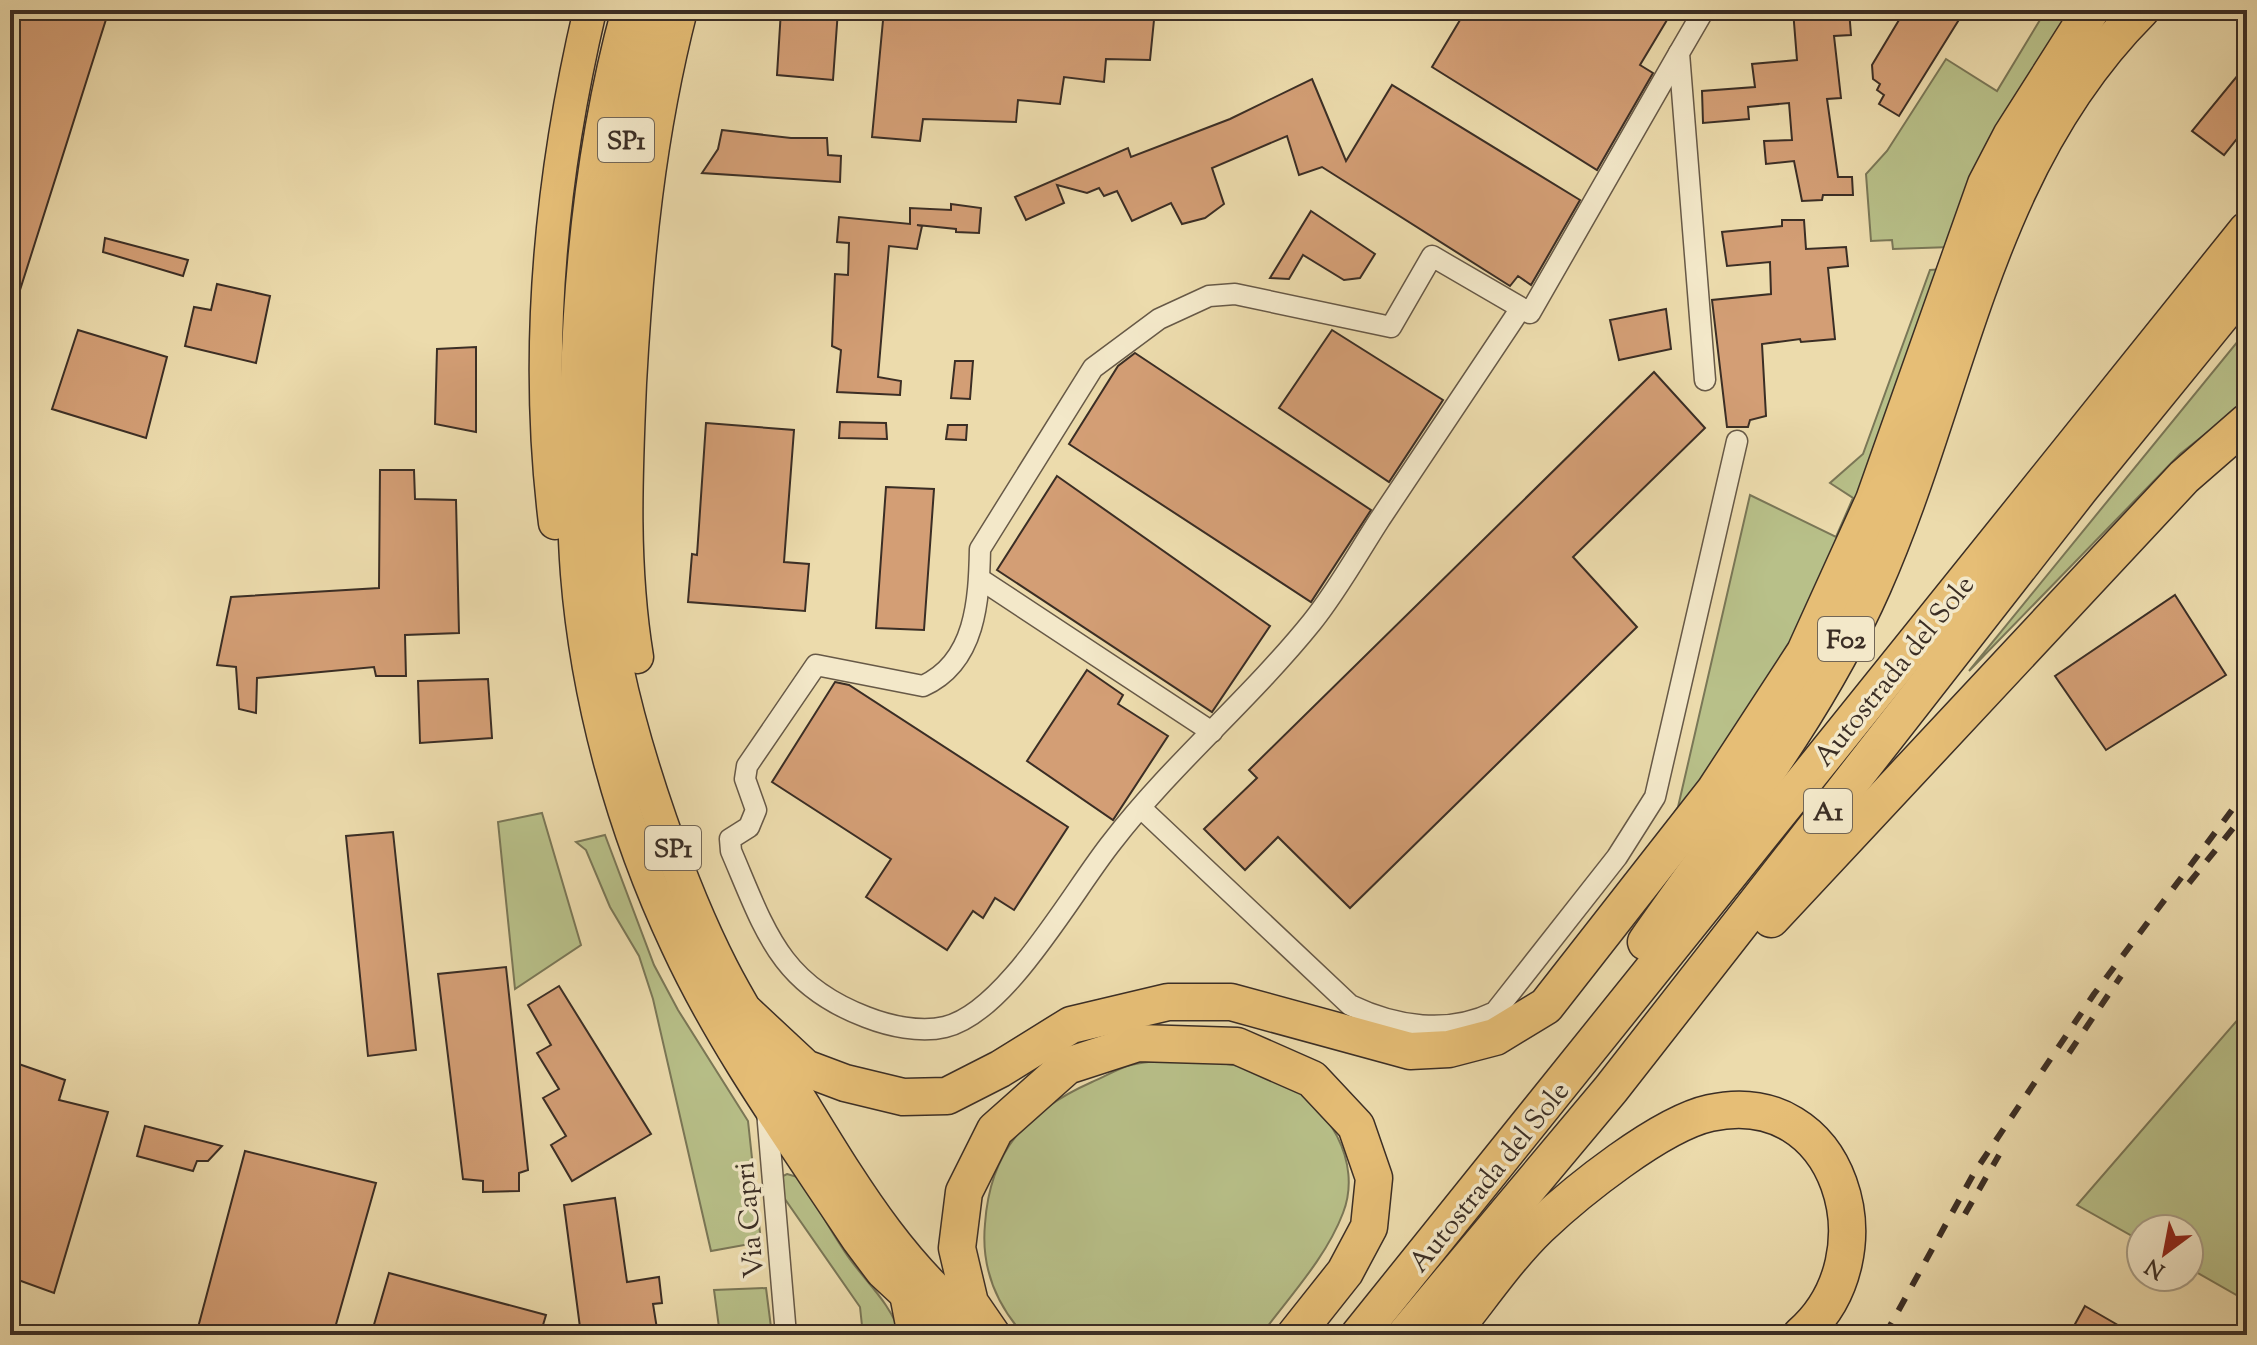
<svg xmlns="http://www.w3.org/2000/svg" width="2257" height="1345" font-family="'Sorts Mill Goudy',serif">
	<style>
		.green { fill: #b8c089; stroke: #7a7757; stroke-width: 2 }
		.building { fill: #d39e75; stroke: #3b2e25; stroke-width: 2 }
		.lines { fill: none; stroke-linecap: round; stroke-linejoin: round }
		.minor-casing { stroke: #675947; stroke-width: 23 }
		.trunk-casing { stroke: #3b2e25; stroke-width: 35 }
		.motorway-casing { stroke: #3b2e25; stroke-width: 39 }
		.minor { stroke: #f3e8c9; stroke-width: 20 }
		.trunk { stroke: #e6be76; stroke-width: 32 }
		.motorway { stroke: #e6be76; stroke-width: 36 }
		.rail { stroke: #3b2e25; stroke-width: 6; stroke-dasharray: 14 14; stroke-linecap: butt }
		.labels { text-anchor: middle; stroke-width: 7; stroke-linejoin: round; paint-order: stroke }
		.shield { fill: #f3e8c9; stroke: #726656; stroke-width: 2 }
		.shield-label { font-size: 26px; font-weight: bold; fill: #3b2e25 }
		.street-label { font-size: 28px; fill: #3b2e25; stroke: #f3e8c9 }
	</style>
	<rect width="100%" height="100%" fill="#ecdbac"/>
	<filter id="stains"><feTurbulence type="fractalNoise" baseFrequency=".0025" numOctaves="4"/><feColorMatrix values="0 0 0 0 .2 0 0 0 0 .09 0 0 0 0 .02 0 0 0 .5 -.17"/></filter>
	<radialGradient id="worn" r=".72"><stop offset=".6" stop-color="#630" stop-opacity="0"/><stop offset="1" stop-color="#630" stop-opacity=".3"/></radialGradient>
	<g class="green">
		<polygon points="2046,10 2080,10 1951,247 1893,249 1892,240 1871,241 1866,174 1887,151 1946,59 1997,91"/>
		<polygon points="1944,269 1892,433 1798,642 1631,879 1678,807 1750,495 1836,537 1853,498 1830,483 1863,454 1930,270"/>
		<polygon points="2247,330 2247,401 2180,454 1969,671"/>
		<polygon points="542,813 581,945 515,989 498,822"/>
		<polygon points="605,835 654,965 678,1010 748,1121 761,1242 711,1251 653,999 639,956 610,907 586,850 576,842"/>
		<polygon points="2247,1009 2247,1301 2189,1268 2189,1229 2141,1229 2141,1241 2077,1205"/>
		<path d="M1180 1059C1214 1062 1250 1064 1281 1080 1328 1104 1363 1162 1343 1213 1326 1258 1289 1297 1261 1335H1024C996 1304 981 1266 985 1224 990 1150 1027 1111 1092 1082 1105 1077 1118 1068 1131 1065 1146 1061 1164 1061 1180 1059Z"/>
		<path d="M787 1174 801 1178C816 1205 831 1232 849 1258 867 1283 892 1305 900 1335H863L860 1307 780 1192 781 1177Z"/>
		<polygon points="766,1288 772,1335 720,1335 714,1290"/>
	</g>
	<g class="building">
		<polygon points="10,10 109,10 13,312 10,312"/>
		<polygon points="781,10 838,10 833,80 777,75"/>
		<polygon points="884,10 1155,10 1150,60 1106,59 1104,82 1064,77 1060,104 1018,100 1016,122 923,119 920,141 872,137"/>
		<polygon points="1466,10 1673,10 1640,65 1653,73 1597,170 1432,67"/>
		<polygon points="1793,10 1849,10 1851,35 1834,36 1841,98 1827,99 1838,177 1852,177 1853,195 1823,195 1822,200 1802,201 1794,161 1766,164 1764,141 1792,140 1789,103 1748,107 1749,119 1703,123 1702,91 1755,87 1752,64 1797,60"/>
		<polygon points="1905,10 1965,10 1899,116 1879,104 1884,95 1877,90 1880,84 1873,79 1872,65"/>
		<polygon points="2247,64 2247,126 2224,155 2192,131"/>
		<polygon points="1312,79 1346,161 1392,85 1580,200 1531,285 1518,276 1510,286 1322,167 1299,175 1287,136 1212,168 1224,204 1205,218 1182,224 1171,203 1132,221 1117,191 1104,196 1099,188 1087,193 1057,185 1064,203 1026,220 1015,197 1128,148 1131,157 1230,119"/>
		<polygon points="722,130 791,138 827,138 828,155 841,156 840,182 702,173 718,149"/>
		<polygon points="951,204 981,208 979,233 956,232 956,229 917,225 922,226 917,249 889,246 878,377 901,381 900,395 837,392 841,350 832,346 835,274 848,275 849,243 837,242 839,217 910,224 910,208 951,210"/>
		<polygon points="1311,211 1375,254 1360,278 1344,280 1303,255 1289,279 1270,278"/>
		<polygon points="1782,220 1804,220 1806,249 1846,247 1848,266 1828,268 1835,339 1801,342 1800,339 1762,344 1766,416 1750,420 1748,427 1727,427 1712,300 1771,294 1770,262 1727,266 1722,232 1782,226"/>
		<polygon points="105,238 188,260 183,276 103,252"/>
		<polygon points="217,284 270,296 256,363 185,346 194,307 211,310"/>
		<polygon points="1666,309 1671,349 1619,360 1610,320"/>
		<polygon points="78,330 167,357 146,438 52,409"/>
		<polygon points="1332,330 1443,400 1389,482 1279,408"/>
		<polygon points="476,347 476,432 435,424 437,349"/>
		<polygon points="1135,353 1371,510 1311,602 1069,444 1118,366"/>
		<polygon points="955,361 973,361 970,399 951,398"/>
		<polygon points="1654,372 1705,428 1573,557 1637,627 1350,908 1278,837 1245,870 1204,829 1257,778 1249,770"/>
		<polygon points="840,422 886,423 887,439 839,438"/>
		<polygon points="706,423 794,430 784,562 809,564 805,611 688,602 692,554 697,555"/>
		<polygon points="948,425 967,425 966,440 946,439"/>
		<polygon points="380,470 414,470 415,499 456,500 459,633 405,635 406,676 376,676 374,667 257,678 256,713 239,709 236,667 217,665 231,597 379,588"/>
		<polygon points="1057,476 1270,626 1212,712 997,570"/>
		<polygon points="886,487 934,489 924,630 876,628"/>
		<polygon points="2175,595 2226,675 2106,750 2055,676"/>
		<polygon points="1087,670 1123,695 1118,704 1168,736 1113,820 1027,761"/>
		<polygon points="488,679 492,738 420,743 418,681"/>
		<polygon points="835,682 849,685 1068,827 1014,910 995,898 983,918 973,911 947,950 866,897 891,859 772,782"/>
		<polygon points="393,832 416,1050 368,1056 346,836"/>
		<polygon points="506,967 528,1170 519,1173 519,1191 483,1192 483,1181 463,1179 438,974"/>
		<polygon points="559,986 651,1134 572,1181 551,1145 566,1136 543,1098 559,1089 537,1053 551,1045 528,1005"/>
		<polygon points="10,1061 65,1080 59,1100 108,1112 54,1293 10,1277"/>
		<polygon points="145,1126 222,1146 208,1161 197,1161 193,1171 137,1156"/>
		<polygon points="245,1151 376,1183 333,1335 196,1335"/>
		<polygon points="615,1198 627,1282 659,1277 662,1303 653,1304 658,1335 581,1335 564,1205"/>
		<polygon points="389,1273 546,1315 540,1335 371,1335"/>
		<polygon points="2085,1306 2135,1335 2069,1335"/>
	</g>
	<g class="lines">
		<g class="minor-casing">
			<g id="minor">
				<polyline points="1704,10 1679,53 1705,380"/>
				<path d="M1521 308C1474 379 1427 449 1380 519 1358 553 1337 591 1312 622 1250 699 1172 764 1112 842 1072 892 1006 1013 945 1027 920 1033 889 1026 866 1017 779 984 765 930 731 851L730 839 749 827 756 810 745 779 747 766 816 665 923 686C976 662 979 600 980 549L1093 368 1159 319 1209 296 1235 294 1391 327 1432 256 1530 313 1679 53"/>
				<polyline points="980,579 1212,732"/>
				<path d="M1142 809 1350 1005C1396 1027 1448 1035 1495 1012L1617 857 1655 797 1737 441"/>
				<polyline points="767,1111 786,1335"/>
			</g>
		</g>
		<g class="trunk-casing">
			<g id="trunk">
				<path d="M628 10C595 130 581 254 577 378 574 444 572 509 577 574 587 700 623 830 677 945 725 1049 795 1144 858 1240L882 1272 950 1335"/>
				<path d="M655 10C625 125 610 240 603 359 597 462 595 567 617 668 636 758 680 886 722 968 746 1015 775 1059 803 1104 855 1189 905 1273 986 1333"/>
				<path d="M555 523C534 353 551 176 590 10"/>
				<path d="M637 657C622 565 626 476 630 383 637 256 649 134 681 10"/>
			</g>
		</g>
		<g class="motorway-casing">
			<g id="motorway">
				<polyline points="1771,919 2184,477 2247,422"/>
				<path d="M1646 942C1726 828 1816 715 1873 586 1960 390 1982 169 2141 10"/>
				<polyline points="746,1013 805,1068 845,1083 903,1097 947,1096 1000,1069 1071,1025 1168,1002 1231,1002 1410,1051 1449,1049 1495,1037 1546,1006 1715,790 1805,652 1874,500 1986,184 2011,136 2091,10"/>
				<polyline points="909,1299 916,1335"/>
				<polyline points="992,1335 970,1303 957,1248 964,1192 995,1130 1067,1066 1138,1043 1237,1046 1312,1079 1356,1126 1374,1178 1369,1227 1345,1272 1295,1335"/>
				<polyline points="1359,1335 2247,230"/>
				<polyline points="1405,1335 1611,1089 2080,489 2247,284"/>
				<path d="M1450 1335C1479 1300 1506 1259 1539 1227 1576 1192 1660 1124 1710 1113 1841 1084 1892 1256 1801 1335"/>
			</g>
		</g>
		<use href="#minor" class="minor"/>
		<use href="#trunk" class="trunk"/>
		<use href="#motorway" class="motorway"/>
		<g class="rail">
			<polyline points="2189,883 2247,811"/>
			<polyline points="2069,1053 2121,976"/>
			<polyline points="1965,1214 1999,1155"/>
			<polyline points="1885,1335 1974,1173 2094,994 2247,790"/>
		</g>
	</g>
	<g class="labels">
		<g class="shield">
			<rect x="598" y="118" width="56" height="44" rx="6"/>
			<rect x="1818" y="617" width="56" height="44" rx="6"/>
			<rect x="1804" y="789" width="48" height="44" rx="6"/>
			<rect x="645" y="826" width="56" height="44" rx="6"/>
		</g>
		<g class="shield-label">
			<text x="626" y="149">SP1</text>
			<text x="1846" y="648">F02</text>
			<text x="1828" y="820">A1</text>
			<text x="673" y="857">SP1</text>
		</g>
		<g class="street-label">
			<text transform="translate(1893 670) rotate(-51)" y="10">Autostrada del Sole</text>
			<text transform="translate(1488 1176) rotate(-51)" y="10">Autostrada del Sole</text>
			<text transform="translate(748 1220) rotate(-95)" y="10">Via Capri</text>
		</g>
	</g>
	<rect width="2257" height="1345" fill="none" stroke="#ecdbac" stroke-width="40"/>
	<rect x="12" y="12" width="2233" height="1321" fill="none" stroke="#3b2e25" stroke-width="4"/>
	<rect x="20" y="20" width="2217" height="1305" fill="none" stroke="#3b2e25" stroke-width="2"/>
	<g transform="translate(2165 1253) rotate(212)"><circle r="38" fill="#f3e8c9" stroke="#a99e87" stroke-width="2"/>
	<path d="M0-6L14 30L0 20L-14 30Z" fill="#8f2418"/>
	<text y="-12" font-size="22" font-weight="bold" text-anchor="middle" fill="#3b2e25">N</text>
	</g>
	<rect width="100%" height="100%" filter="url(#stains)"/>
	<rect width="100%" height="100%" fill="url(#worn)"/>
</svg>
